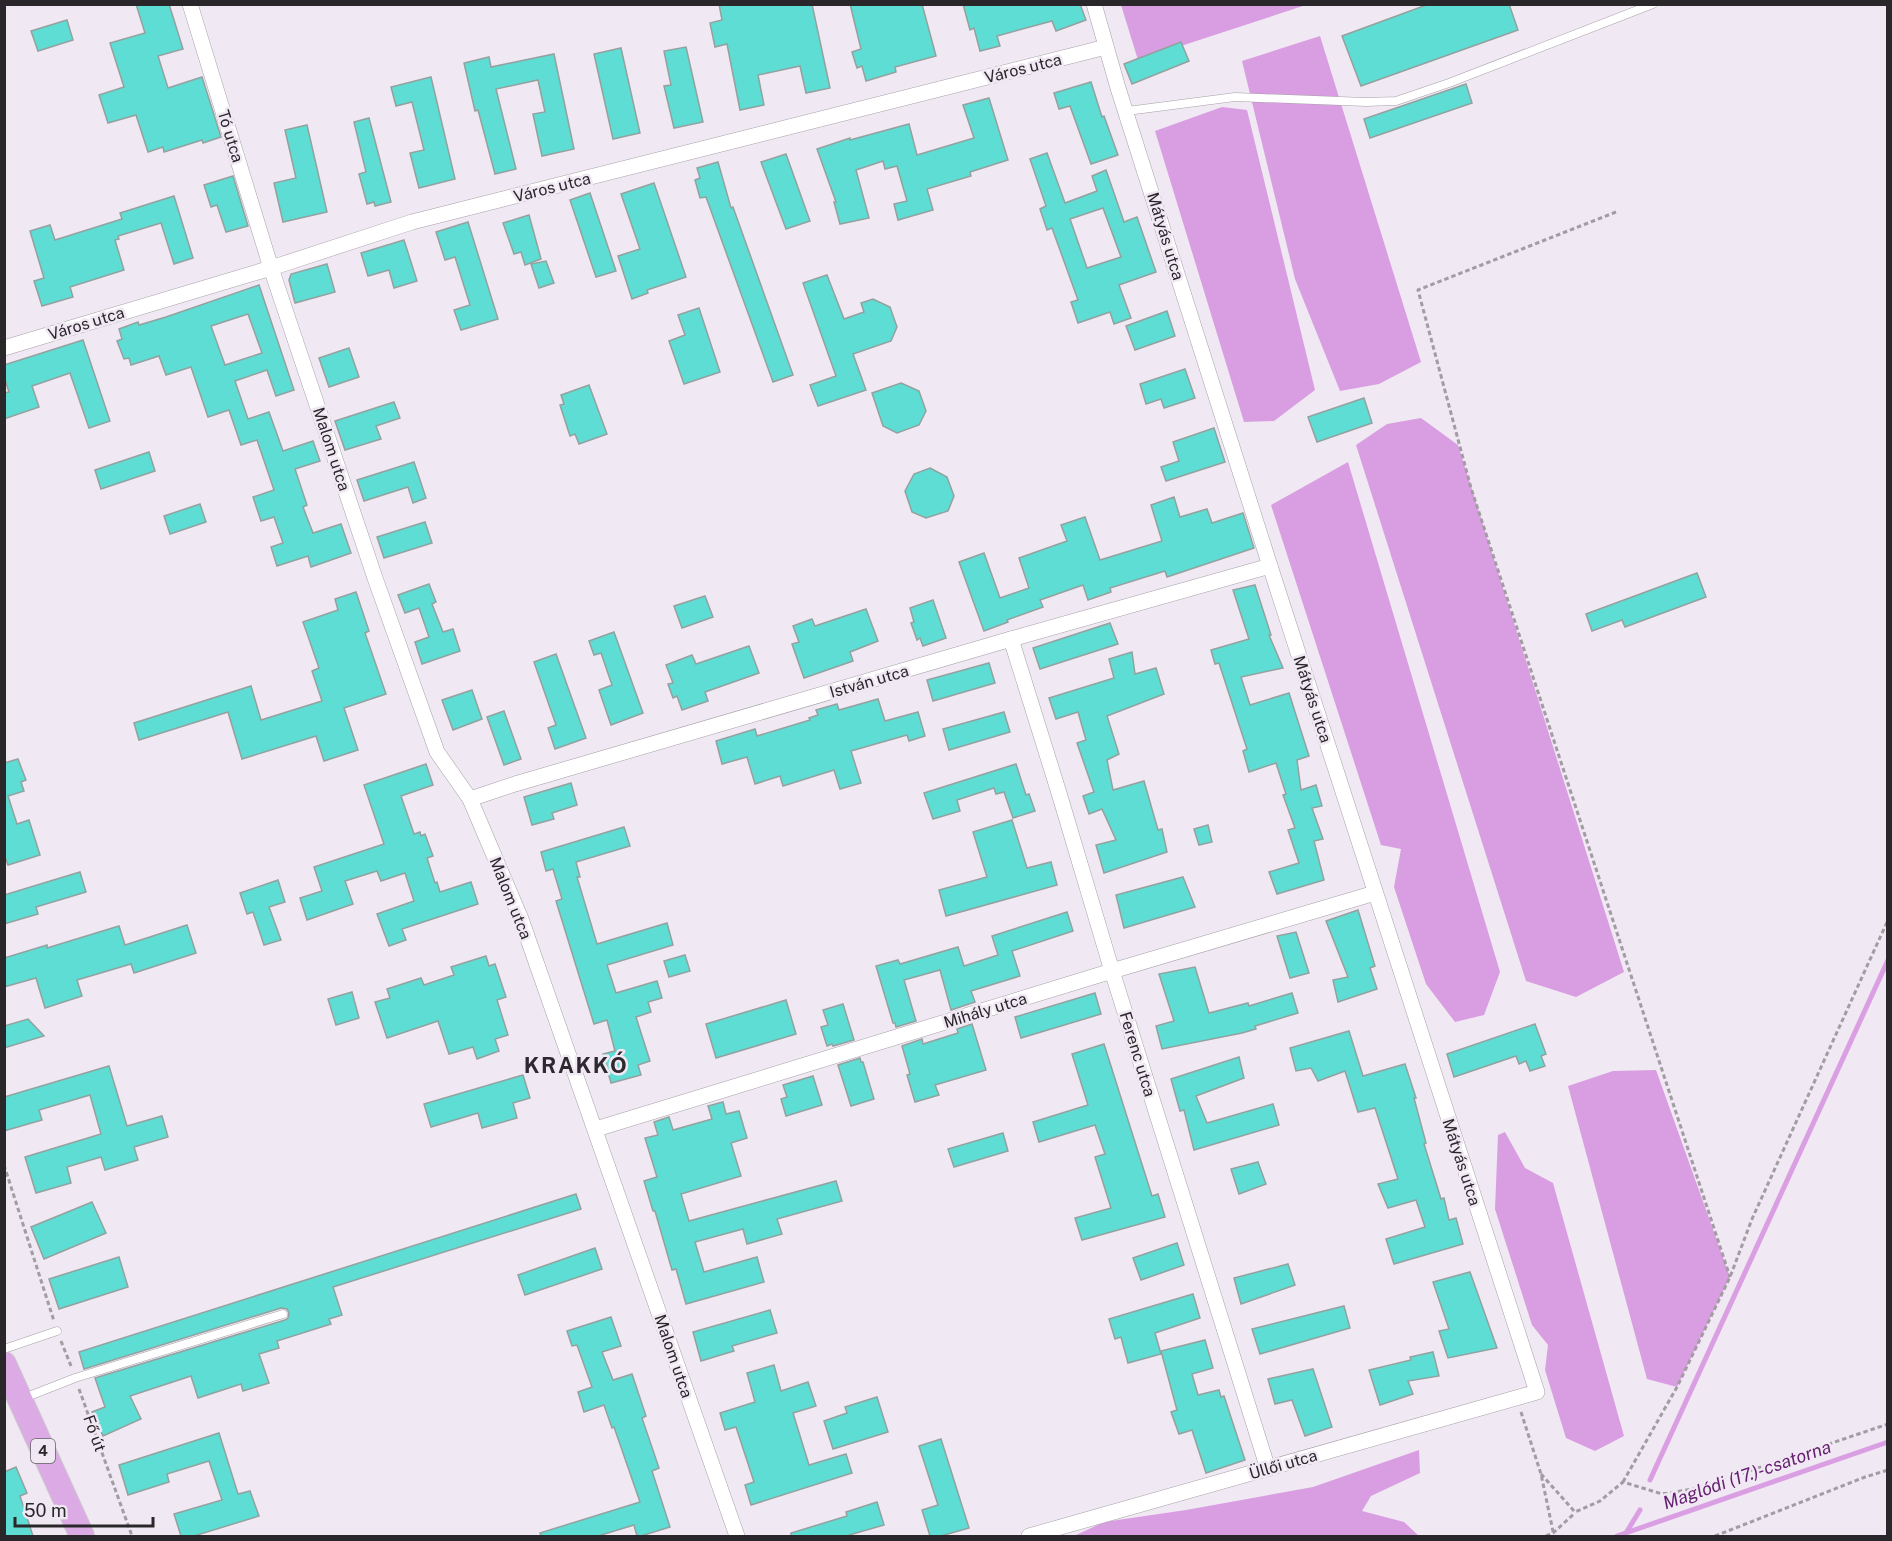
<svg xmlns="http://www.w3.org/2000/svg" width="1892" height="1541" font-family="'Public Sans',sans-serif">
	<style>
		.forest { fill: #d99ee2 }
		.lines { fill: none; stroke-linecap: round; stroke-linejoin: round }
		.stream { stroke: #da9fe3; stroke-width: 5 }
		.building { fill: #5dddd4; stroke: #93a19f; stroke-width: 1.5; fill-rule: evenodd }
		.lane-casing { stroke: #a7a0a8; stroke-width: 9 }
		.street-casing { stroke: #a7a0a8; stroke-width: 16 }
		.primary-casing { stroke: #cccbcc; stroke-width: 26 }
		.path { stroke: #a29ca3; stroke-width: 3; stroke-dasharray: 4.5 3; stroke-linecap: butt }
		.lane { stroke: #fff; stroke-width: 8 }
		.street { stroke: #fff; stroke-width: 15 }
		.primary { stroke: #dcaae4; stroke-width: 24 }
		.labels { text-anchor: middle; stroke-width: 5; stroke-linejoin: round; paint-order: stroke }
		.shield { fill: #f0e8f2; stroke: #656167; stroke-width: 1.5 }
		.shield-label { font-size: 15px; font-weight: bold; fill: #2a272b }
		.street-label { font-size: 16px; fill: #2a272b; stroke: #f0e8f2 }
		.water-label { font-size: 18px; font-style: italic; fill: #662071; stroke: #f0e8f2 }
		.district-label { font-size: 22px; font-weight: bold; letter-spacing: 1.5px; fill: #2e282f; stroke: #f0e8f2 }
	</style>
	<rect width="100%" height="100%" fill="#f0e8f2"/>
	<g class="forest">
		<polygon points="1121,5 1306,5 1138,60"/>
		<polygon points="1320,36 1421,362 1379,384 1340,391 1295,279 1242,61"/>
		<polygon points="1222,107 1247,110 1315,390 1274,421 1244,422 1155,131"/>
		<polygon points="1421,418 1458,445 1624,972 1576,997 1526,981 1356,445 1387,424"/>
		<polygon points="1348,462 1500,972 1484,1015 1455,1022 1426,984 1394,887 1401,849 1381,845 1271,505"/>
		<polygon points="1656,1070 1730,1277 1677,1387 1647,1379 1568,1086 1613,1071"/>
		<polygon points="1505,1132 1525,1168 1553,1183 1624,1436 1595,1451 1566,1438 1545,1370 1548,1345 1532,1325 1495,1209 1498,1135"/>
		<polygon points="1419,1450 1420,1473 1371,1496 1362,1511 1404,1522 1419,1536 1074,1536 1104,1522 1186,1510 1313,1487"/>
	</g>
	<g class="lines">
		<g class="stream">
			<polyline points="1650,1480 1888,960"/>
			<polyline points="1626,1533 1640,1510"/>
			<polyline points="1617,1536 1888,1442"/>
		</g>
	</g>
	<g class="building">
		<polygon points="136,4 169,4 183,49 158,56 168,88 202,77 221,137 203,143 202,140 164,152 163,147 148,152 136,115 108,123 99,95 124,87 110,43 145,33"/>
		<polygon points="719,4 812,4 830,88 806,93 800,66 758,75 764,105 740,110 727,44 715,47 710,23 722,20"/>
		<polygon points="850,4 922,4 936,56 895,67 896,72 866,81 862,66 857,68 852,52 861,49"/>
		<polygon points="963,4 1080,4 1086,20 1056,31 1052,21 997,36 1000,46 980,51 974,28 970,30"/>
		<polygon points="1429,4 1509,4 1518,30 1361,86 1342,36"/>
		<polygon points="67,20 73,40 38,51 31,31"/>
		<polygon points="1181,42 1189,61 1132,84 1124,64"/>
		<polygon points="686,47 703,122 674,128 664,86 671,85 664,51"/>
		<polygon points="621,48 640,133 613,139 594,54"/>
		<polygon points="554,54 574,149 542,156 533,114 545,112 538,80 496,89 516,169 495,174 478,110 475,111 464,63 489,57 491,67"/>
		<polygon points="431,77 455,179 419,188 410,153 424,150 412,102 396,106 391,87"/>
		<polygon points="1091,82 1102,117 1104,116 1118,155 1091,164 1070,106 1059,109 1054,93"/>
		<polygon points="1466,84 1472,103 1370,138 1364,119"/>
		<polygon points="989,98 1008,160 970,172 971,176 927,189 933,210 898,220 894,204 907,201 897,166 885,169 883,161 856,170 869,218 840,224 834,202 836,202 817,149 850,138 850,140 909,124 917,155 974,138 963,105"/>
		<polygon points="369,118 391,202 375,206 374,202 367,204 359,174 366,172 354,122"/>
		<polygon points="307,125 327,212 283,222 274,183 296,178 285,130"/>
		<path d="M1047 153 1065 203 1097 191 1092 176 1106 170 1124 222 1137 217 1156 272 1119 285 1131 318 1114 324 1110 312 1078 323 1071 302 1078 300 1052 228 1047 230 1040 209 1046 206 1030 159ZM1103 208 1121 257 1087 268 1070 219Z"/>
		<polygon points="786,154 810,221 786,229 761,162"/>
		<polygon points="718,162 731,208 733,207 793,375 773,382 706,197 700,198 695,180 700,178 697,168"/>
		<polygon points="233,176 248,226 226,232 217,205 211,207 204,185"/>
		<polygon points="654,183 686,277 647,290 648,293 632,299 618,256 640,249 621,194"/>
		<polygon points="590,193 616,271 596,277 570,200"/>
		<polygon points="174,196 193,258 174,264 161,223 118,236 119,239 115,240 124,270 70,287 73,297 42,306 34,281 44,278 30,231 50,225 55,240 122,219 120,213"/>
		<polygon points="529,215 541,259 525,265 521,252 514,254 503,223"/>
		<polygon points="468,222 498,319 461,330 454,310 470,305 455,257 445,260 436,232"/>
		<polygon points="404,240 417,281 394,288 389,270 368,276 361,253"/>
		<polygon points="546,261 554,283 539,288 531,264"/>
		<polygon points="327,264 335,292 295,303 289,280 291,274"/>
		<polygon points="827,275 844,319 864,312 861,303 873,299 890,307 897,327 891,341 853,354 866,390 818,406 810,385 836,376 803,283"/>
		<path d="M259 285 294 390 276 396 267 370 235 381 248 419 269 412 283 451 313 441 320 461 295 469 307 505 303 507 313 533 341 524 351 553 311 567 308 556 277 566 271 547 283 543 274 517 261 521 253 497 274 490 257 440 241 445 229 410 208 417 191 367 166 375 159 356 131 365 129 358 124 359 117 341 122 339 119 329 138 322 139 325 166 317ZM248 314 262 353 225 365 211 326Z"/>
		<polygon points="699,308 720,372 684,384 669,341 685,335 678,315"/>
		<polygon points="1167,311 1175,336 1135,350 1126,326"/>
		<polygon points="83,340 110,421 89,428 70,373 32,386 39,407 4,419 4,393 9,392 4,377 4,365"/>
		<polygon points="349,348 359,377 329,387 319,358"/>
		<polygon points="1185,369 1195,398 1164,408 1161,399 1146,404 1140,384"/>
		<polygon points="901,383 919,391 926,411 919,425 897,433 883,426 872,393"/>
		<polygon points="589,385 607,434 579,444 575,434 570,436 560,405 564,404 561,395"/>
		<polygon points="1364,398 1372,423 1317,442 1308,417"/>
		<polygon points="394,402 400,418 376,426 381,439 345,450 335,421"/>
		<polygon points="1214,428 1225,462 1166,481 1161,467 1179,461 1173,442"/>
		<polygon points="149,452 155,471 101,489 95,470"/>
		<polygon points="414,462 426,498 413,503 408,487 364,501 357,480"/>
		<polygon points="930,468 947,477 954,496 948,511 926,518 912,512 905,491 914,474"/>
		<polygon points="1174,497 1180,517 1207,509 1212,523 1243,513 1254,548 1167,577 1165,571 1110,588 1111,592 1088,600 1083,585 1040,600 1043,607 1007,620 1008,622 984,631 959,562 984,553 1000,598 1029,588 1019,558 1067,541 1061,525 1085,517 1100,560 1162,541 1151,505"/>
		<polygon points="200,504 206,522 170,534 164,516"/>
		<polygon points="425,522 432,543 384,558 377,537"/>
		<polygon points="1697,573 1706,597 1625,627 1622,620 1592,631 1586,614"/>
		<polygon points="429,584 436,602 432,604 443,632 453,629 460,651 422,664 415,642 429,637 419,608 405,613 398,595"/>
		<polygon points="1255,585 1271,635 1269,635 1283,668 1241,677 1250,705 1289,693 1309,756 1297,760 1301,790 1316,785 1322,806 1312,808 1323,839 1314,841 1324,880 1277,894 1269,872 1299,863 1288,830 1295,828 1283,795 1286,794 1276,763 1249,772 1243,751 1247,749 1219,663 1215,664 1211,650 1249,639 1233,590"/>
		<polygon points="356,592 369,631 365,633 386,694 344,708 358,750 324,761 316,736 242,759 228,712 139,740 134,723 251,686 261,720 322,701 312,671 319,668 303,622 338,610 335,599"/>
		<polygon points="705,596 713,617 682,628 674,606"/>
		<polygon points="933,600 946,638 923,646 920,638 917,640 911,623 914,622 910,608"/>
		<polygon points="866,609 878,641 850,652 853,661 804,678 792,644 799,642 793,626 812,619 815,626"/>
		<polygon points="1110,623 1118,644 1040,669 1033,648"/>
		<polygon points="614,632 643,713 611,725 599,690 612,685 601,653 594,655 589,641"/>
		<polygon points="749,646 759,673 705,692 708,701 682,710 677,696 673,698 668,684 673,683 666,665 692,655 696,664"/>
		<polygon points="1132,652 1135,674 1156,668 1164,694 1107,716 1119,754 1107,760 1113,790 1144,781 1158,830 1162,829 1167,852 1104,873 1096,845 1116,840 1102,809 1089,814 1083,796 1094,792 1077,743 1086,740 1078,712 1056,719 1049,698 1114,678 1109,659"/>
		<polygon points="556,654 586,738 555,749 548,728 556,725 534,662"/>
		<polygon points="989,663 995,683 933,701 927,680"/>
		<polygon points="472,690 482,719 453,730 442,700"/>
		<polygon points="878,699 885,721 918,712 925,736 909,741 907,735 851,751 861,783 840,789 834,770 783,786 780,776 755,784 747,757 722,764 716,741 755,729 757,736 810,720 809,718 818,715 816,710 837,704 839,710"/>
		<polygon points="504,711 521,759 504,765 487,717"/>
		<polygon points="1004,712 1010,732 949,750 943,729"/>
		<polygon points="18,759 26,780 21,782 24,791 8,796 17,824 29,820 40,855 8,865 4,854 4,763"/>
		<polygon points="426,764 433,785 401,796 414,834 420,832 421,836 425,834 433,856 427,858 435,883 437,882 440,892 471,882 478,904 402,929 406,940 389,946 377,914 414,901 405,873 381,881 377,871 345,881 353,904 307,920 300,898 322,891 314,867 384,844 364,785"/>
		<polygon points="1016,764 1026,795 1029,794 1035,811 1013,818 1004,792 996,794 994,788 957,800 960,811 933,819 924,793"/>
		<polygon points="571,783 577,805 552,813 554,819 532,825 524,797"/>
		<polygon points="1012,820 1027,868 1051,862 1057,885 946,916 939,890 987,877 973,832"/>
		<polygon points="1208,825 1212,842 1199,845 1194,829"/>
		<polygon points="624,827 630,846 576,862 580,877 577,877 597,944 667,923 673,945 607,965 616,993 657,981 662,998 648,1002 651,1012 636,1017 650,1061 638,1065 641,1075 611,1083 603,1054 615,1051 607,1020 594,1024 556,901 562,899 553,869 546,871 541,852"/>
		<polygon points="80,872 86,892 36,907 38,914 4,924 4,895"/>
		<polygon points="1183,877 1195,907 1124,928 1116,895"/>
		<polygon points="278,880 285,902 269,907 281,940 264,945 253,912 247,914 240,893"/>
		<polygon points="1358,910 1375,966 1370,968 1377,989 1338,1002 1333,980 1348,977 1326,921"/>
		<polygon points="1067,912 1073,931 1012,951 1020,976 971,991 975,1002 951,1010 940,970 904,980 916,1021 896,1027 895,1023 893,1023 876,966 898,960 900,964 958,947 964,966 998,955 992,936"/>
		<polygon points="187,925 196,953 134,973 131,964 77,980 82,996 45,1008 36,978 4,987 4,958 47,945 47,948 119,926 125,945"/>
		<polygon points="1296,932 1309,973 1290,978 1277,936"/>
		<polygon points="685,955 690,971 669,977 664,961"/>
		<polygon points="486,956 489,966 495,964 506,997 497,1000 508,1035 495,1039 499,1051 477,1059 473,1047 449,1054 438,1021 387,1038 375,1002 390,998 387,989 421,978 424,985 454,975 451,967"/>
		<polygon points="1195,967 1209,1013 1248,1003 1249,1006 1292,993 1298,1013 1255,1026 1256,1029 1242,1033 1162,1049 1156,1026 1174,1021 1159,974"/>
		<polygon points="352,992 359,1018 336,1025 328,999"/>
		<polygon points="1095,993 1101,1014 1021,1038 1015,1017"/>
		<polygon points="786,1000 796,1034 716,1058 706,1024"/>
		<polygon points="843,1004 854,1040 833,1046 832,1044 827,1046 821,1027 828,1025 823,1010"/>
		<polygon points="28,1019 44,1036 4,1048 4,1026"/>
		<polygon points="972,1024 986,1070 935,1085 939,1095 915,1102 907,1075 910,1074 902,1046 922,1039 923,1044 958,1033 957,1029"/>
		<polygon points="1535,1024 1546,1054 1541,1056 1545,1066 1530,1071 1526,1061 1519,1064 1516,1056 1454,1077 1447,1054"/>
		<polygon points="1349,1031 1363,1076 1405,1064 1416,1098 1414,1098 1426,1143 1424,1144 1441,1199 1444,1198 1449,1220 1456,1218 1463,1244 1394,1264 1386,1239 1425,1227 1416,1200 1388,1208 1378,1184 1398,1179 1375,1108 1358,1112 1345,1071 1318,1081 1311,1068 1296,1071 1290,1048"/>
		<polygon points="1104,1044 1152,1196 1158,1194 1165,1217 1082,1240 1075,1218 1111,1208 1095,1157 1105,1154 1095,1125 1039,1142 1033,1122 1088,1105 1072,1054"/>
		<polygon points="1239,1057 1244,1078 1196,1096 1207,1123 1273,1104 1279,1125 1194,1150 1184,1110 1180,1111 1171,1079"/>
		<polygon points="860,1058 861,1062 863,1062 874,1099 851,1106 838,1065"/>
		<polygon points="109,1066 127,1126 162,1116 168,1137 134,1147 138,1160 105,1170 101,1157 67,1167 71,1183 36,1193 25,1157 101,1134 90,1095 39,1110 42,1120 4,1131 4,1097"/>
		<polygon points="523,1075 530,1098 513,1103 517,1118 482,1128 478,1113 431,1127 424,1104"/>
		<polygon points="813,1076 822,1105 786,1116 781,1099 787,1097 783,1085"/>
		<polygon points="723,1102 726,1114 739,1111 747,1138 731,1143 741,1176 681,1194 689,1221 836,1181 842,1201 777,1219 782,1234 747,1244 743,1229 695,1242 704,1272 757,1257 764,1282 686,1304 676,1269 672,1270 655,1211 653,1211 644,1181 657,1177 645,1138 658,1135 654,1122 669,1117 673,1130 712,1119 708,1106"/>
		<polygon points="1003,1133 1008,1151 954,1167 948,1149"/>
		<polygon points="1258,1162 1266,1184 1239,1194 1231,1169"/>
		<polygon points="576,1194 581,1209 333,1287 342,1315 329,1319 331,1324 277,1341 279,1348 259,1354 269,1383 243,1391 241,1384 198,1398 191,1376 130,1396 141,1419 103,1436 92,1412 105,1407 95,1378 285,1320 288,1318 289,1313 287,1309 281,1308 84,1369 79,1352"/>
		<polygon points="92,1202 106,1233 44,1259 31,1227"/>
		<polygon points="1177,1243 1184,1265 1141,1280 1133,1258"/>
		<polygon points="595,1248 602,1269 525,1295 518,1275"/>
		<polygon points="119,1257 128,1287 59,1309 49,1279"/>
		<polygon points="1288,1264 1295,1285 1241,1304 1234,1278"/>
		<polygon points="1470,1272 1497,1348 1448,1358 1439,1331 1449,1329 1433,1282"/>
		<polygon points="1193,1294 1200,1318 1155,1333 1161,1354 1128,1363 1121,1337 1115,1339 1109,1319"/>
		<polygon points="1344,1306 1350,1328 1260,1354 1252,1329"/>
		<polygon points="770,1310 777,1333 732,1346 734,1351 701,1361 693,1332"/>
		<polygon points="611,1317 621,1346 602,1352 613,1380 632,1374 646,1416 642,1418 659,1468 652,1471 670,1527 641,1536 637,1536 634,1525 598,1536 541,1536 540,1533 640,1502 614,1427 612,1428 604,1405 584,1412 578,1392 592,1387 577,1345 572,1346 567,1331"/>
		<polygon points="1205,1340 1213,1368 1192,1374 1198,1395 1219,1390 1221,1397 1224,1396 1245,1460 1206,1473 1192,1430 1179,1434 1171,1412 1177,1410 1161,1351"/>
		<polygon points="1433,1352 1439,1376 1408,1381 1413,1394 1380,1405 1369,1370 1411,1360 1410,1357"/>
		<polygon points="774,1365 781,1391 808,1382 816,1406 793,1413 809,1465 846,1454 852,1473 751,1505 745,1485 754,1482 736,1427 725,1430 720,1413 755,1402 747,1373"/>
		<polygon points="1313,1369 1332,1427 1305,1436 1292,1400 1275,1404 1268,1379"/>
		<polygon points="877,1397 888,1432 833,1449 824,1421 847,1413 845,1407"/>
		<polygon points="219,1433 238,1494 250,1491 259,1516 194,1536 181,1536 174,1514 222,1500 209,1461 167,1474 169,1482 128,1495 119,1465"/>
		<polygon points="941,1439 969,1528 941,1536 930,1536 922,1510 938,1505 919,1446"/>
		<polygon points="16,1467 27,1493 20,1496 33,1536 4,1536 4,1472"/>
		<polygon points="877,1502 884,1525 846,1536 791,1536 791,1533 847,1516 846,1512"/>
	</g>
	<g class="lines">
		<g class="lane-casing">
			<g id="lane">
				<polyline points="1127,111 1235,97 1366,102 1396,101 1449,83 1653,4"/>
				<polyline points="4,1349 57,1331"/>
				<polyline points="24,1398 75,1378 283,1314"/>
			</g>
		</g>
		<g class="street-casing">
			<g id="street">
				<polyline points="190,4 271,268 375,578 437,752 470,799 521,919 737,1536"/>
				<polyline points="4,348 271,268 412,222 1106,47"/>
				<polyline points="1011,639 1059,793 1112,971 1268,1469"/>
				<polyline points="470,799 515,784 1011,639 1270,566"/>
				<polyline points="596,1129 1112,971 1375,893"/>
				<polyline points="1029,1536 1537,1392 1270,566 1118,88 1094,4"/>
			</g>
		</g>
		<g class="primary-casing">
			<polyline id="primary" points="4,1364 82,1536"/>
		</g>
		<g class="path">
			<polyline points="1616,212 1418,290 1471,488 1730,1277"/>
			<polyline points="4,1165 54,1321"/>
			<polyline points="61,1341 71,1366"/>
			<polyline points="79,1389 132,1536"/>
			<polyline points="1521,1412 1541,1474 1554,1536"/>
			<polyline points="1541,1474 1575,1512 1600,1501 1623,1482 1662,1494 1699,1488 1888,1424"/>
			<polyline points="1623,1482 1677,1387 1730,1277 1752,1219 1888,920"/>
			<polyline points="1546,1536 1553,1533 1575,1513"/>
			<polyline points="1715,1536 1865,1477 1888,1470"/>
		</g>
		<use href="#lane" class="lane"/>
		<use href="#street" class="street"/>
		<use href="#primary" class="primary"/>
	</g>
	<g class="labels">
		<rect class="shield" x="31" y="1439" width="24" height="24" rx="4.5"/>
		<g class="shield-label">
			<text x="43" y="1456">4</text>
		</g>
		<g class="street-label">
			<text transform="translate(1023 68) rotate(-14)" y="6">Város utca</text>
			<text transform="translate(231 136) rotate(73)" y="6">Tó utca</text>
			<text transform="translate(552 187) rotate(-14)" y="6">Város utca</text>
			<text transform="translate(1166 236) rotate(73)" y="6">Mátyás utca</text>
			<text transform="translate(86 323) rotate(-17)" y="6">Város utca</text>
			<text transform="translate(332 449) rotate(72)" y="6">Malom utca</text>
			<text transform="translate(869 681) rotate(-16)" y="6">István utca</text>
			<text transform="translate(1313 699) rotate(72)" y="6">Mátyás utca</text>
			<text transform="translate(511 898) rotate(68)" y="6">Malom utca</text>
			<text transform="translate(985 1010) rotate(-17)" y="6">Mihály utca</text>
			<text transform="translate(1138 1054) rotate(73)" y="6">Ferenc utca</text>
			<text transform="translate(1462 1162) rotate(72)" y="6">Mátyás utca</text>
			<text transform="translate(674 1356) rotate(71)" y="6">Malom utca</text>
			<text transform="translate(95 1433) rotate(70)" y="6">Fő út</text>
			<text transform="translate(1283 1464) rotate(-16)" y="6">Üllői utca</text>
		</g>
		<g class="water-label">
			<text transform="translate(1747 1475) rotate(-19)" y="6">Maglódi (17.)-csatorna</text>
		</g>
		<g class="district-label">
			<text x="576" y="1073">KRAKKÓ</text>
		</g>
	</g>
	<rect width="1892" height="1541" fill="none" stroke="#2a272b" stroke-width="12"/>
	<path d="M15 1517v9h138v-9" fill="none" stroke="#2a272b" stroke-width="3"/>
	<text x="24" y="1517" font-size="18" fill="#2a272b" stroke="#f0e8f2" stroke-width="4.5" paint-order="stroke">50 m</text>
</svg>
